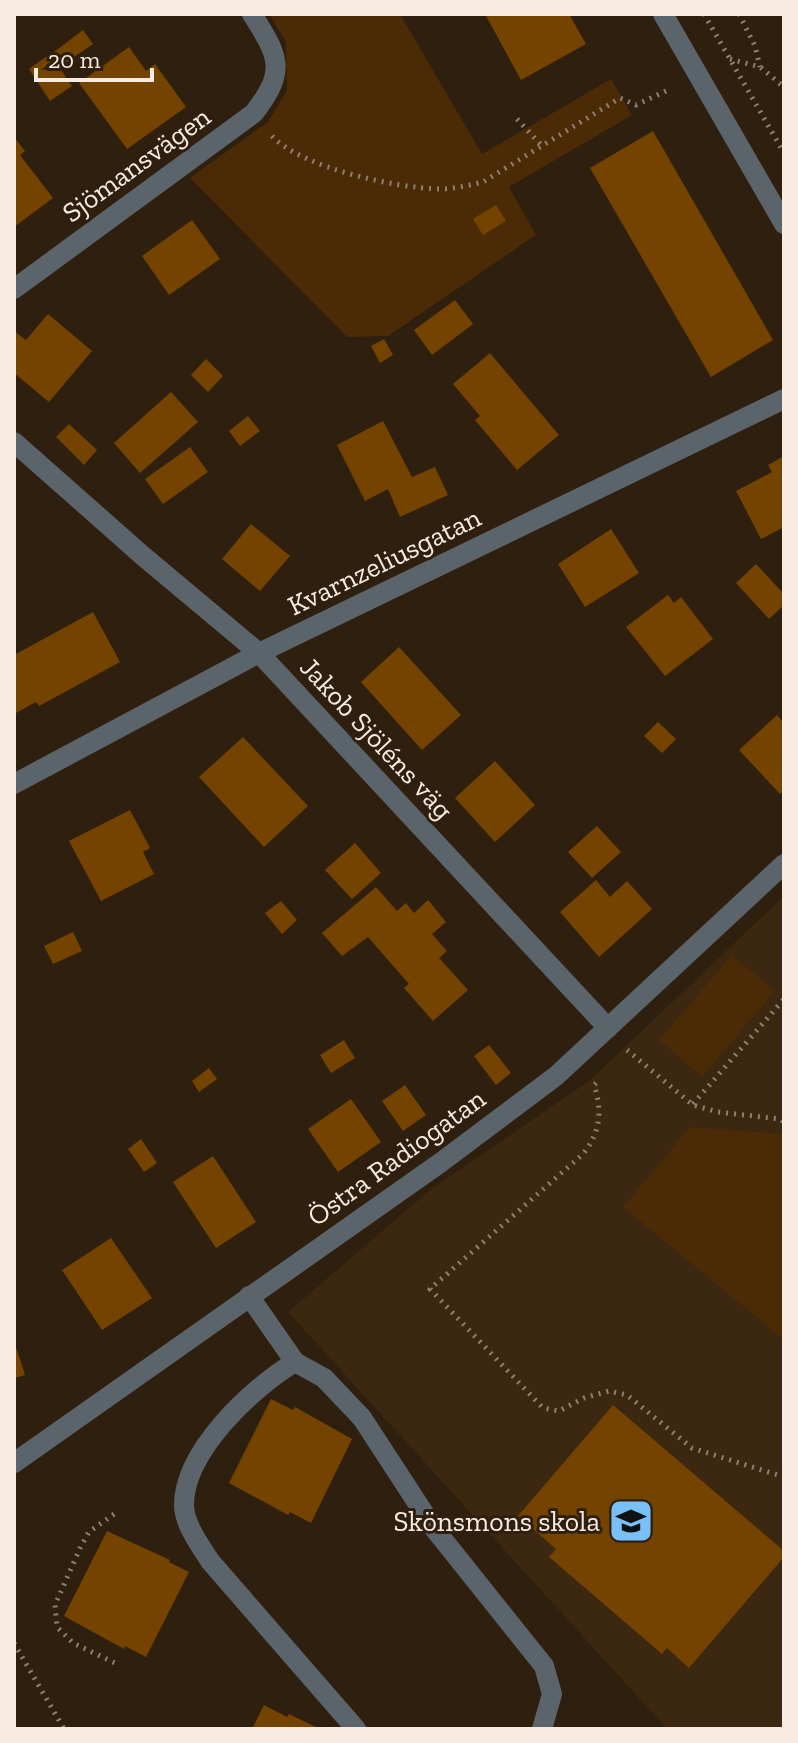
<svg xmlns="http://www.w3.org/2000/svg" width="798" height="1743" font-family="'Zilla Slab',serif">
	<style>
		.built { fill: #3c2711 }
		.green { fill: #4a2b06 }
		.building { fill: #754300 }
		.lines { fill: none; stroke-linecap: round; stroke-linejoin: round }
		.path { stroke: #8f8073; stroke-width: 5; stroke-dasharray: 2 6; stroke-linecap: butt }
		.minor { stroke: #5b646b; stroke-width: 20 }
		.labels { text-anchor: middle; stroke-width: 6; stroke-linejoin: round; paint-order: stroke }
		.street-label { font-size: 28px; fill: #f8ece2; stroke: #2f1f0f }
		.poi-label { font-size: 28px; fill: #f8ece2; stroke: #2f1f0f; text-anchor: end }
	</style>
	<rect width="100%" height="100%" fill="#2f1f0f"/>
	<polygon class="built" points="784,896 784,1729 667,1729 288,1312 430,1190 589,1081"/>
	<g class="green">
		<polygon points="269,14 400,14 482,154 611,79 632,115 509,187 536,235 388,336 347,337 190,178 268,122 287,90 286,42"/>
		<polygon points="732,955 775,991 702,1077 659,1040"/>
		<polygon points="690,1127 784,1134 784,1340 623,1207"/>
	</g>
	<g class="building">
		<polygon points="485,14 569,14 586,44 521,80"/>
		<polygon points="83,30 93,44 64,64 54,52"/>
		<polygon points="129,47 146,71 155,64 186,107 127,149 79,83"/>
		<polygon points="50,54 72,86 50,101 29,69"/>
		<polygon points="653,131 773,340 711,377 590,168"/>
		<polygon points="14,137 25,151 20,155 53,198 14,227"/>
		<polygon points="496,205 506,221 483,235 473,219"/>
		<polygon points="192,220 220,259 169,295 142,256"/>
		<polygon points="455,300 473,324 432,355 414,330"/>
		<polygon points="48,314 92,351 49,402 14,373 14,331 26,340"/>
		<polygon points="384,339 393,355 380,363 371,346"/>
		<polygon points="490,353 559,435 517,470 475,420 480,416 453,384"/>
		<polygon points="206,359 223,376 208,392 191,375"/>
		<polygon points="171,392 198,422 140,473 114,443"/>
		<polygon points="248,416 260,431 240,446 229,431"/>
		<polygon points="383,421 412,477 435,467 448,495 400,517 388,489 365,501 337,445"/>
		<polygon points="69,424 97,450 84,465 56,437"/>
		<polygon points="190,447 208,472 163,504 145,479"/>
		<polygon points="784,456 784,527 761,539 736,491 772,472 768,465"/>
		<polygon points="251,524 290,556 260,591 222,559"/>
		<polygon points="611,529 639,573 585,607 558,564"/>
		<polygon points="756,564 784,594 784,605 769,619 736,583"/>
		<polygon points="668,595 674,603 681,597 713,639 665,676 626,627"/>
		<polygon points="93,612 120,662 39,706 36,702 14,714 14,655"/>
		<polygon points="399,647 461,715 422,750 361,682"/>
		<polygon points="777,715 784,723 784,790 780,794 739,750"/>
		<polygon points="658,722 676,739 662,753 644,736"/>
		<polygon points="243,737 308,806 264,847 199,777"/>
		<polygon points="495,761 535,805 495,842 455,798"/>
		<polygon points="130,810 150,848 143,852 154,874 101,901 69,841"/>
		<polygon points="597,826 621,852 592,878 568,852"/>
		<polygon points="355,843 381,873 352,899 325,870"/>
		<polygon points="596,880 610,897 627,881 652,909 599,957 560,912"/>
		<polygon points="376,887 397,911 406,903 414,913 428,900 446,922 432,934 447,951 439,958 468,990 433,1021 404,988 409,984 368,937 342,956 322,933"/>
		<polygon points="281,901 297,920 282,934 265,913"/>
		<polygon points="73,932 82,951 53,964 44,946"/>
		<polygon points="344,1040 355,1058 331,1073 320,1055"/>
		<polygon points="489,1045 511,1073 496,1085 474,1056"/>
		<polygon points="209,1068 217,1079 199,1092 192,1081"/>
		<polygon points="405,1085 426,1115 403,1131 382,1101"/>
		<polygon points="351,1099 381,1142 338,1172 308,1129"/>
		<polygon points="141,1139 157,1163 144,1172 128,1149"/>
		<polygon points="213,1156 256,1222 216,1248 173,1182"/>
		<polygon points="111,1238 152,1298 102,1330 62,1270"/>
		<polygon points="14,1341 25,1375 14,1378"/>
		<polygon points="271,1399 293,1410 295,1407 352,1439 311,1523 290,1512 288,1515 229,1483"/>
		<polygon points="613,1405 784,1551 784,1557 689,1668 667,1648 662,1654 549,1557 556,1549 518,1516"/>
		<polygon points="107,1531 170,1560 169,1562 189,1572 146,1657 125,1646 124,1649 64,1616"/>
		<polygon points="264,1705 287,1717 289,1714 320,1729 252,1729"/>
	</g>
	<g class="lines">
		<g class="path">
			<polyline points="704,14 784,153"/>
			<polyline points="739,14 755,46 760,67"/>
			<polyline points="730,59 760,67 784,87"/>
			<polyline points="517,119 542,146"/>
			<path d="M272 136C302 168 396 188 440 189 455 189 469 185 483 182L620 98 636 105 666 91"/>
			<polyline points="627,1050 693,1105 718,1112 780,1119 784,1122"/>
			<path d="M596 1083 594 1085C603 1111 600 1133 583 1154L430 1289 543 1408 559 1411 584 1398 609 1391 627 1395 692 1448 784 1477"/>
			<polyline points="693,1104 784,999"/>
			<polyline points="114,1514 89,1532 81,1546 55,1605 57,1627 73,1643 117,1664"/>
			<polyline points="14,1643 64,1729"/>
		</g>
		<g class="minor">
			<polyline points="663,14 784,224"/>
			<path d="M14 289 254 113C287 70 279 57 252 14"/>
			<polyline points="14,442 143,556 259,653 608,1028"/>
			<polyline points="14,784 259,653 784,399"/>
			<polyline points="249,1296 295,1362 324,1378 362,1418 433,1527 544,1666 552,1694 542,1729"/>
			<path d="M295 1362C252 1388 184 1451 184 1505 184 1524 200 1545 210 1561L356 1729"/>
			<polyline points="14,1463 440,1163 556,1076 784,864"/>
		</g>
	</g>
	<defs>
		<g id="school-square" transform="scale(2.3)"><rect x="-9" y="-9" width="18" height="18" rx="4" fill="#79bff8" stroke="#2f1f0f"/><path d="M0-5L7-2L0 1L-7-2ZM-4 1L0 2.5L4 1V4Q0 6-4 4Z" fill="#111"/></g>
	</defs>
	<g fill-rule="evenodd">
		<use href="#school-square" x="631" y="1521"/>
	</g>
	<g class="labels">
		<g class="street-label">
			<text transform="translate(136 164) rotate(-36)" y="10">Sjömansvägen</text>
			<text transform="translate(384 561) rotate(-26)" y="10">Kvarnzeliusgatan</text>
			<text transform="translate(377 738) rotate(47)" y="10">Jakob Sjöléns väg</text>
			<text transform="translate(396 1157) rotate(-36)" y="10">Östra Radiogatan</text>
		</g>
		<g class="poi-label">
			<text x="600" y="1531">Skönsmons skola</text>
		</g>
	</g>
	<rect width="798" height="1743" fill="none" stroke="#f8ece2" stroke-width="32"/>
	<path d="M36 68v12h116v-12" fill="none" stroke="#f8ece2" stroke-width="4"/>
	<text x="48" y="68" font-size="24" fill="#f8ece2" stroke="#2f1f0f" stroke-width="6" paint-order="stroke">20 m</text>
</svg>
